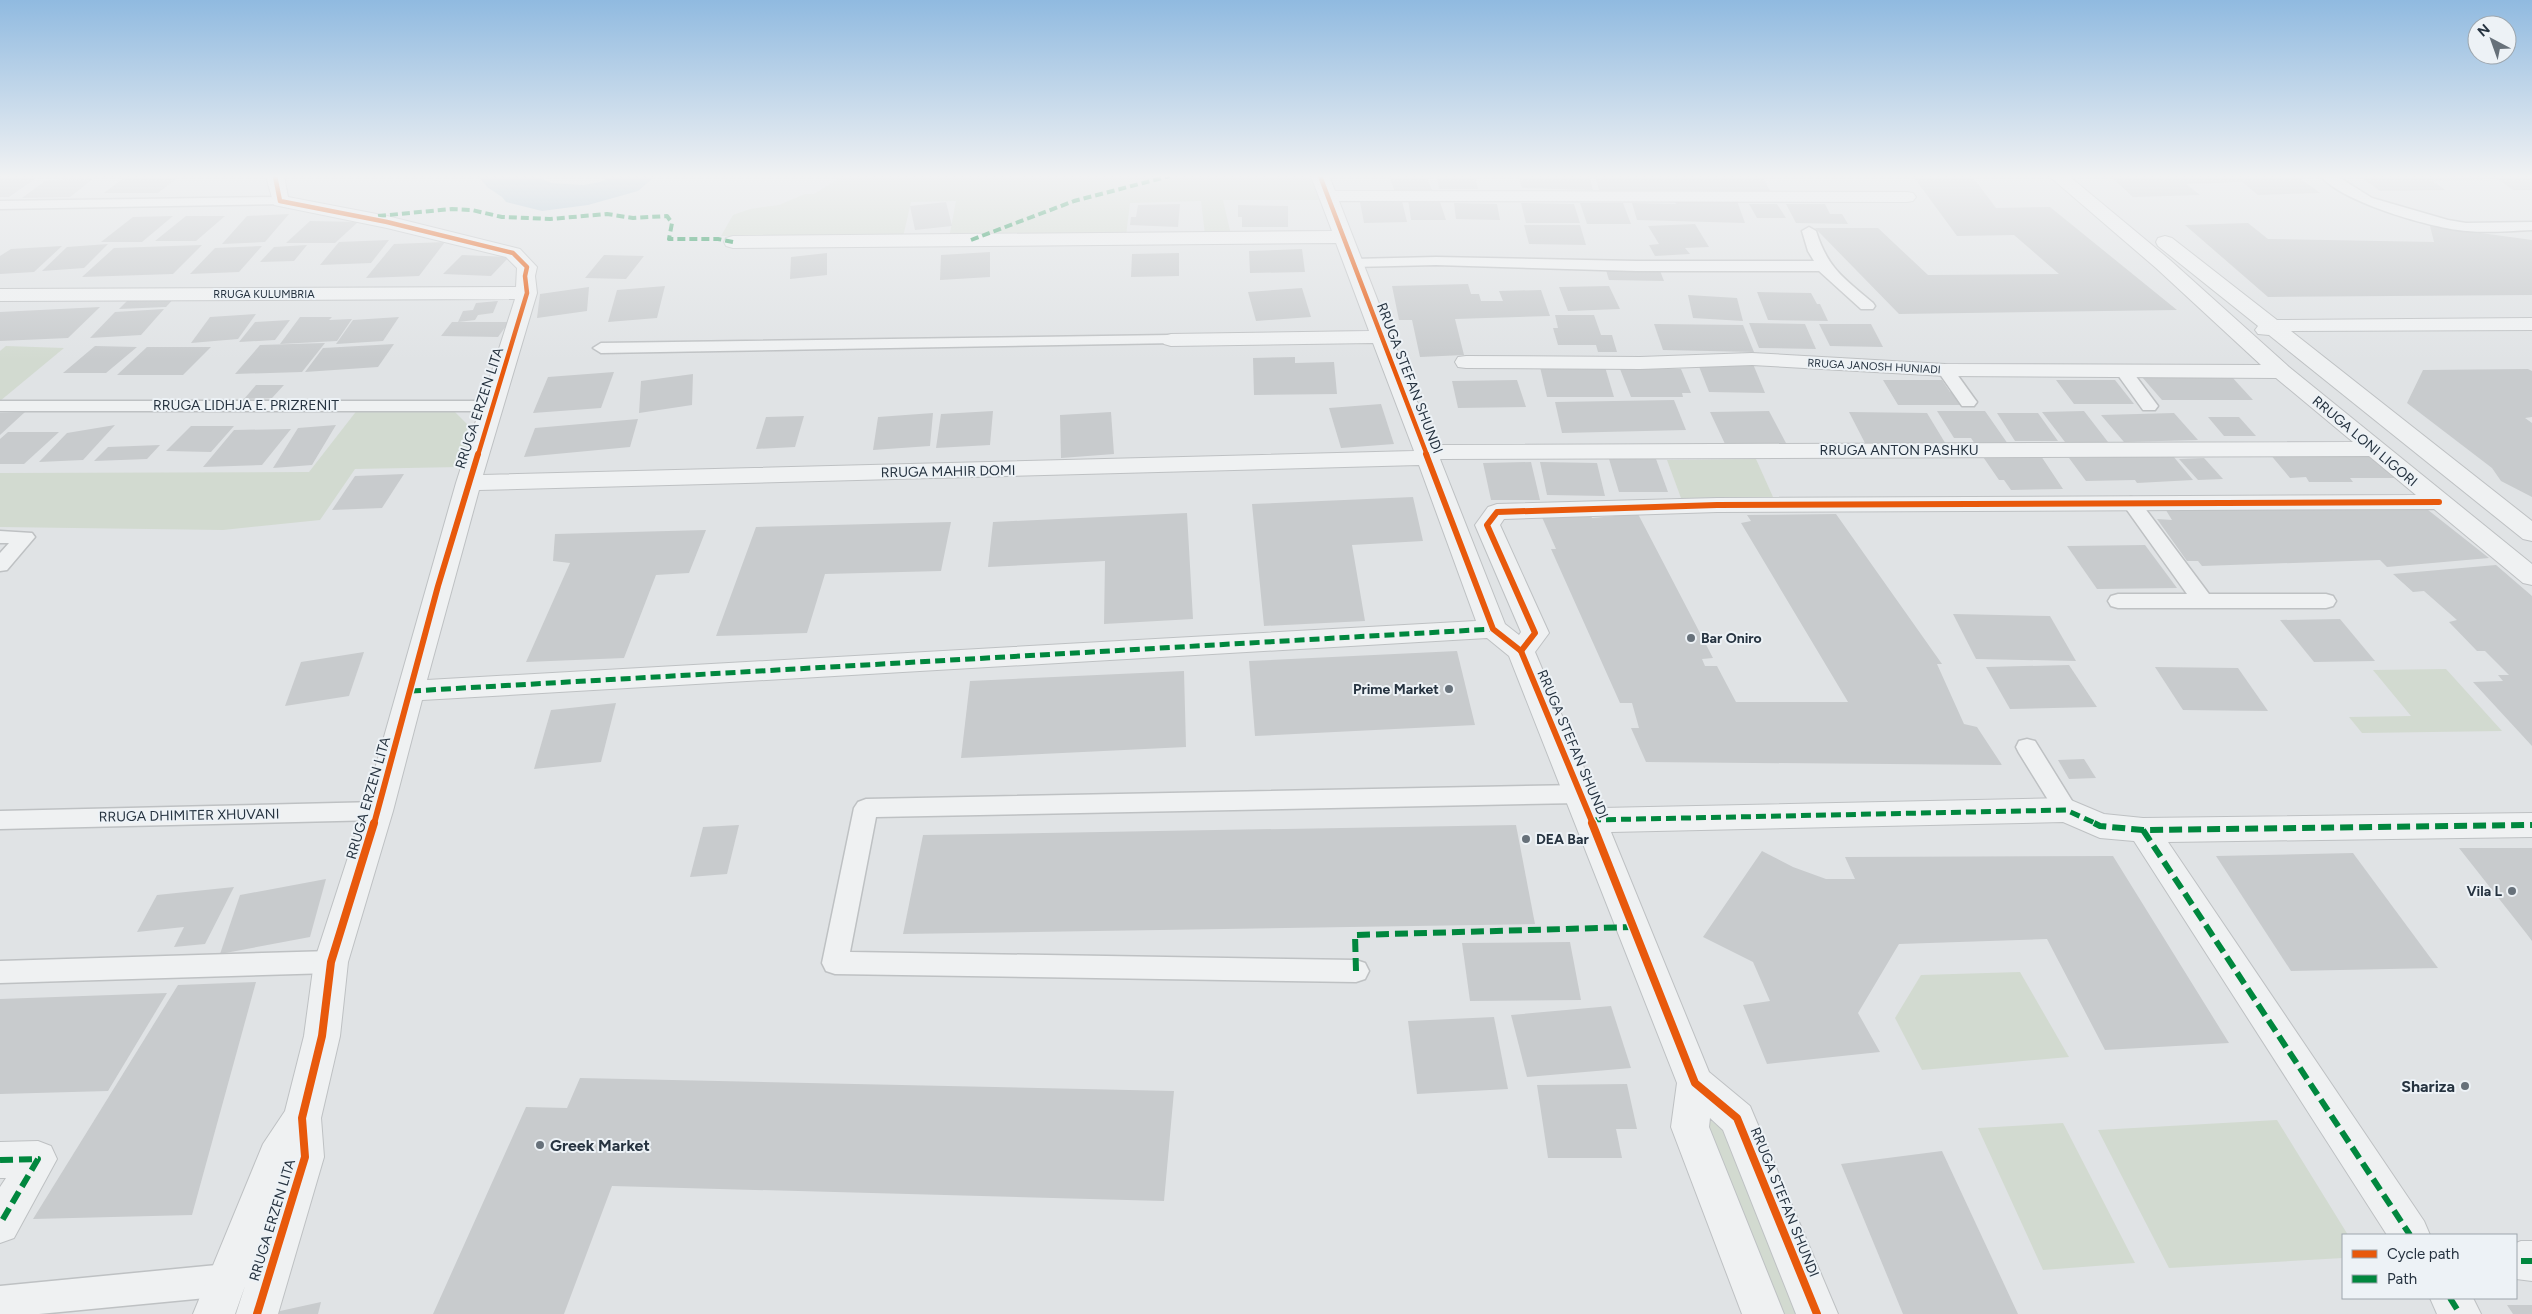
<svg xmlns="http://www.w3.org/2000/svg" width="2532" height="1314" font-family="Figtree,sans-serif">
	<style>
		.green { fill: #d2dad0 }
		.water { fill: #acc4d3 }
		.building { fill: #c8cbcd }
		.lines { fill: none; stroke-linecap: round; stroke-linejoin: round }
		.lane-casing { stroke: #bec1c3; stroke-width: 3 }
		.street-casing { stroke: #bec1c3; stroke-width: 2 }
		.lane { fill: #eff1f2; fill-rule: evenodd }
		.street { fill: #eff1f2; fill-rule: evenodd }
		.quiet-far2 { stroke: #00873e; stroke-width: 4; stroke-dasharray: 8 4; stroke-linecap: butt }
		.quiet-far1 { stroke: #00873e; stroke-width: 5; stroke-dasharray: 10 5; stroke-linecap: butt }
		.quiet { stroke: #00873e; stroke-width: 6; stroke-dasharray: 13 6; stroke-linecap: butt }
		.cycleway-far2-casing { stroke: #edf2f6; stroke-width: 7 }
		.cycleway-far1-casing { stroke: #edf2f6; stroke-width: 9 }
		.cycleway-casing { stroke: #edf2f6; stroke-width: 11 }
		.cycleway-far2 { stroke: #e8590c; stroke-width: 4.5 }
		.cycleway-far1 { stroke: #e8590c; stroke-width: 6 }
		.cycleway { stroke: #e8590c; stroke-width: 8 }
		.poi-dot { fill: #67717a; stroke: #edf2f6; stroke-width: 2 }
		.labels { text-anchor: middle; stroke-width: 4; stroke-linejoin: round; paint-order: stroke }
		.far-street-label { font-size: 11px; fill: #263340; stroke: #edf2f6 }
		.street-label { font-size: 14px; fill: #263340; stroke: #edf2f6 }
		.poi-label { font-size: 14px; font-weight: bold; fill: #263340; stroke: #edf2f6; text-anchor: start }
		.near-poi-label { font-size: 16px; font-weight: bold; fill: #263340; stroke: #edf2f6; text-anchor: end }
	</style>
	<rect width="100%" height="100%" fill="#e0e3e5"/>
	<g class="green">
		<polygon points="843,176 1314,176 1325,200 1223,200 1231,235 1205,235 1201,201 1130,203 1126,236 949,238 956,201 911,202 903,237 721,236 733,215 750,209 779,205 805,194 814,194"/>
		<polygon points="6,346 64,348 0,401 0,351"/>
		<polygon points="358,409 454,411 467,424 467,451 460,467 355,469 320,520 223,530 0,527 0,473 309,472"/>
		<polygon points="1756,459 1773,497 1681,498 1667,460"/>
		<polygon points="2446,669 2502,731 2362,733 2349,717 2411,716 2373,670"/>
		<polygon points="2020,972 2069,1057 1922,1070 1895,1018 1921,975"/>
		<polygon points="1707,1118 1728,1133 1801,1314 1777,1314 1708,1137"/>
		<polygon points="2277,1120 2348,1235 2343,1235 2343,1258 2169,1268 2098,1130"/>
		<polygon points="2063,1123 2135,1263 2043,1270 1978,1128"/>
	</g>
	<polygon class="water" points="478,176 533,176 552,183 583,185 600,182 613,176 655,176 638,191 588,205 542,211 506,202 502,197 487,187"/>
	<g class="building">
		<polygon points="0,176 39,176 9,197 0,197"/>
		<polygon points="99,176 141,176 138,178 177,178 158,193 104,193 124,178 96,178"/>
		<polygon points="1389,176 1426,176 1432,190 1395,192"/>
		<polygon points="1437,176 1475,176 1478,189 1439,189"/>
		<polygon points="1519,176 1589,176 1593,190 1522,188"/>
		<polygon points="1595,176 1762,176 1770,191 1599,190"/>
		<polygon points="1913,176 1972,176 1996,208 2050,207 2177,310 1899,314 1815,228 1878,228 1928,275 2059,274 2014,235 1957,236"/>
		<polygon points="2110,176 2297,176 2320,193 2258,195 2242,182 2186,184 2200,195 2133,197"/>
		<polygon points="2359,176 2532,176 2532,190 2513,190 2497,179 2431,180 2445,190 2380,191"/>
		<polygon points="93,179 70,197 22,198 46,180"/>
		<polygon points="1408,199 1439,199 1446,220 1411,220"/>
		<polygon points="1674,200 1737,201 1745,223 1637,220 1632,203 1676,204"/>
		<polygon points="1402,201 1407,222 1364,223 1360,202"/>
		<polygon points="946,202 952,226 915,230 910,206"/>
		<polygon points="1454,203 1497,204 1500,220 1456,219"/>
		<polygon points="1521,203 1574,204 1580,223 1526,223"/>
		<polygon points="1580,203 1623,203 1631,224 1587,224"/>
		<polygon points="1180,204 1178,227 1130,225 1131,217 1136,217 1138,205"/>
		<polygon points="1749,204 1777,204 1786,218 1757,218"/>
		<polygon points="1786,204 1825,204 1830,214 1842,214 1848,224 1796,223"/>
		<polygon points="1238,205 1288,206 1288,227 1242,227 1242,217 1238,217"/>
		<polygon points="289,214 265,242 222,244 247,216"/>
		<polygon points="173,216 142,242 101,242 133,217"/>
		<polygon points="186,216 225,216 196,241 155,241"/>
		<polygon points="310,221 358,222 335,243 286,243"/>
		<polygon points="2248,223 2268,239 2434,242 2430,226 2532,240 2532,295 2268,297 2185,225"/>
		<polygon points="1695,224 1709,247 1685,248 1690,254 1655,256 1649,245 1659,244 1648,226"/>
		<polygon points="1524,225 1580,225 1586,245 1529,244"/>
		<polygon points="389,240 371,263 320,265 339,242"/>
		<polygon points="445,242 419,276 366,278 394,244"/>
		<polygon points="108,244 84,268 42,271 67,247"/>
		<polygon points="202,245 173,274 82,277 114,248"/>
		<polygon points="307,245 294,261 260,262 274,247"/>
		<polygon points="62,246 34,272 0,274 0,256 11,249"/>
		<polygon points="262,246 239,272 190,274 215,248"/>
		<polygon points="1302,249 1305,272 1250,273 1249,251"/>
		<polygon points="990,252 990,277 940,280 941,255"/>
		<polygon points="827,253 827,275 790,279 791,257"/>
		<polygon points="1179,253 1179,276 1131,277 1132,254"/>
		<polygon points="462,255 509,257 491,276 443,274"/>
		<polygon points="604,255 644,256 626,279 585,278"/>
		<polygon points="1605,267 1659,268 1664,281 1609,280"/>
		<polygon points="1468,284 1471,294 1479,294 1481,301 1503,301 1499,291 1541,290 1550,316 1455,319 1464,355 1420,357 1412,320 1399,320 1392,286"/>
		<polygon points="665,286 657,318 608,322 617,290"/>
		<polygon points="1609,286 1620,309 1568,311 1559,287"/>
		<polygon points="589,287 587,311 537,318 540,294"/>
		<polygon points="1302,288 1311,317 1256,321 1248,292"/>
		<polygon points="1757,292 1811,293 1817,304 1820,304 1828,321 1768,320"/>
		<polygon points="1688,295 1737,298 1743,321 1693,318"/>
		<polygon points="176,296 166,307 119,309 130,298"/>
		<polygon points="498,301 493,313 478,315 475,320 458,322 463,311 473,310 476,303"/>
		<polygon points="100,307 68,338 0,341 0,312"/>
		<polygon points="164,309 141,335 90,338 115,312"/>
		<polygon points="256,314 238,339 191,343 210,317"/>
		<polygon points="1555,315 1594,315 1601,335 1612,335 1617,352 1598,352 1596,345 1558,345 1553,328 1558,328"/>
		<polygon points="300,317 332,317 329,320 352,319 337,341 280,344"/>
		<polygon points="399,317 383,341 336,344 353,320"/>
		<polygon points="290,320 275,340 239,342 255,322"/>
		<polygon points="452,322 509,322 498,337 441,336"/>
		<polygon points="1749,323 1805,324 1816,349 1759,348"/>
		<polygon points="1654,324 1743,325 1754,352 1663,350"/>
		<polygon points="1819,324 1871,324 1883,347 1830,346"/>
		<polygon points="325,343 302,372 235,374 260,345"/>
		<polygon points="394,344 378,367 305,372 323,348"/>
		<polygon points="95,346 137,347 106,373 63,373"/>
		<polygon points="147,347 211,347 183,375 117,375"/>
		<polygon points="1295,357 1295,363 1334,362 1337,394 1254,395 1253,358"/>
		<polygon points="1698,364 1753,364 1765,393 1709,392"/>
		<polygon points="1540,367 1605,367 1614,397 1547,397"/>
		<polygon points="1620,369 1681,369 1691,393 1682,393 1683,397 1631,397"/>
		<polygon points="2528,369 2532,371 2532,417 2525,418 2532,423 2532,497 2501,481 2492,468 2407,403 2423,370"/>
		<polygon points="614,372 601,408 533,413 548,377"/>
		<polygon points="693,374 692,405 639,413 641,381"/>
		<polygon points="2231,376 2253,400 2162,400 2142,377"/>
		<polygon points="1517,380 1526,407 1458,408 1452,381"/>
		<polygon points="1883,380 1942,380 1950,392 1956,393 1964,405 1898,405"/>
		<polygon points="2056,380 2115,380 2134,404 2074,404"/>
		<polygon points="256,385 284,385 272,398 244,399"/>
		<polygon points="1674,400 1686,430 1562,433 1555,402"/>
		<polygon points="1381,404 1394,444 1341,448 1329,408"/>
		<polygon points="993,411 990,445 936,448 941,414"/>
		<polygon points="1769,411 1786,443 1725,444 1710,412"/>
		<polygon points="1937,411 1985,411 2008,444 1975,444 1971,438 1954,438"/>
		<polygon points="2084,411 2108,442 2065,442 2042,412"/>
		<polygon points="25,412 0,435 0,413"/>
		<polygon points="1111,412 1114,454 1061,458 1060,415"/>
		<polygon points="1849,412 1927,413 1947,446 1866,445"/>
		<polygon points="933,413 930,446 873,450 878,417"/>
		<polygon points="1997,413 2038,413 2058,441 2015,441"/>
		<polygon points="2174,413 2198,440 2124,442 2101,415"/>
		<polygon points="804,416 795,447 756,449 766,417"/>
		<polygon points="2208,417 2239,417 2256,436 2224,436"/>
		<polygon points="638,419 630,447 524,457 535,428"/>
		<polygon points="115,425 83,460 39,462 67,433"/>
		<polygon points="336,425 312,465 273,468 298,428"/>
		<polygon points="191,426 234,426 211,452 166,451"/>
		<polygon points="291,429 262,465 203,467 234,430"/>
		<polygon points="8,432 59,432 24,464 0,464 0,439"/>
		<polygon points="160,445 147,459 94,461 108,447"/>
		<polygon points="2151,452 2155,457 2173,456 2193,480 2137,483 2135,480 2086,481 2069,458 2116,457 2113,453"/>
		<polygon points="2039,453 2063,489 2011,490 2004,480 1999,480 1981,454"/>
		<polygon points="2269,453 2372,454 2396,478 2350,478 2353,482 2309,482 2306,477 2290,478"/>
		<polygon points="2204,458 2223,479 2198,480 2179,459"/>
		<polygon points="1609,459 1656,459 1668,492 1619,492"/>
		<polygon points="1531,462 1540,500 1491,500 1483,463"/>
		<polygon points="1540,462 1597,463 1605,496 1547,495"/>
		<polygon points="404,474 382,508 332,510 355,476"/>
		<polygon points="1413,497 1423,541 1352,545 1365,621 1264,626 1252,504"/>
		<polygon points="2423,506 2489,558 2387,567 2380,560 2202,566 2198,561 2187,561 2157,519 2172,520 2164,507"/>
		<polygon points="1187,513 1193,619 1104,624 1105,561 988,567 993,522"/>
		<polygon points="1638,514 1713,658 1702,659 1705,666 1717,666 1736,702 1848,702 1741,523 1751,521 1747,515 1836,514 1942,664 1937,664 1964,724 1977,727 2002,765 1646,762 1631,728 1639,728 1632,703 1620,703 1551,549 1556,549 1541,515 1591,515 1592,518"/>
		<polygon points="951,522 941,571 825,574 807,633 716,636 756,527"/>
		<polygon points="706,530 689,573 656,575 624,658 526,662 570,563 553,561 555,534"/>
		<polygon points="2145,545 2177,588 2097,589 2067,546"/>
		<polygon points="2496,565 2532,596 2532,746 2473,682 2503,681 2498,675 2509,675 2485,651 2477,651 2449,622 2457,620 2424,591 2413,592 2393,574"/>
		<polygon points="1953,614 2050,616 2076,661 1976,659"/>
		<polygon points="2340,619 2375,661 2314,662 2280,620"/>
		<polygon points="1457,651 1475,725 1255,736 1249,661"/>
		<polygon points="364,652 349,696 285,706 301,662"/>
		<polygon points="2069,665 2097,707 2010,709 1986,667"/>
		<polygon points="2155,667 2238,668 2268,711 2183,710"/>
		<polygon points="1184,671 1186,747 961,758 970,681"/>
		<polygon points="616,703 601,762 534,769 551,710"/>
		<polygon points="2084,759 2096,778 2069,779 2058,760"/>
		<polygon points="739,825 727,874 690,877 703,827"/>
		<polygon points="1516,825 1535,924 903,934 923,835"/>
		<polygon points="2459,848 2532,848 2532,941 2526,933"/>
		<polygon points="1762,851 1793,867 1826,879 1855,879 1845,857 2113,856 2229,1043 2105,1050 2047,939 1899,944 1858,1013 1880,1052 1767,1064 1743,1005 1770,1001 1753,962 1703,937"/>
		<polygon points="2353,853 2438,968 2291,971 2216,856"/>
		<polygon points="326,879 310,937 220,954 240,895"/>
		<polygon points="234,887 205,944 174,947 184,927 137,932 157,895"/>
		<polygon points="1570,942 1581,1000 1470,1001 1462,943"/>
		<polygon points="256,982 192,1215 33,1219 178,985"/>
		<polygon points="167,993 108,1091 0,1094 0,999"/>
		<polygon points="1611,1006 1631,1068 1527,1077 1511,1015"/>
		<polygon points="1494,1017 1508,1089 1417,1094 1408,1021"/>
		<polygon points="580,1078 1174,1091 1164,1201 612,1186 564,1314 433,1314 526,1107 567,1108"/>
		<polygon points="1627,1084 1637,1129 1616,1129 1622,1158 1548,1158 1537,1085"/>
		<polygon points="1942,1151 2018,1314 1903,1314 1841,1164"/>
		<polygon points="321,1302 318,1314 271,1314 271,1313"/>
		<polygon points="2507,1305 2532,1305 2532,1314 2513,1314"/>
	</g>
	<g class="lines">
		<g class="lane-casing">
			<g id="lane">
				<path d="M2321 176H2337L2372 198 2448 220 2466 223 2532 222V230C2510 231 2488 233 2467 231 2434 229 2341 202 2321 176Z"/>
				<polygon points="280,197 287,201 285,204 0,209 0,201"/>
				<path d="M1809 227 1816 231C1828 269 1844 278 1873 303L1875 306 1873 309H1861L1819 271H1636L1436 265 1353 267 1346 263 1353 259 1436 257 1636 261H1814L1808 251 1802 231Z"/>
				<polygon points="1171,335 1177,337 1179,340 1177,343 601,353 593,348 601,343"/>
				<polygon points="1945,365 1951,366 1974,398 1977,402 1974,406 1962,406 1937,370 1939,366"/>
				<polygon points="2123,366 2129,367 2155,402 2158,406 2155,410 2143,410 2115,371 2117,367"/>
				<polygon points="0,401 492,401 498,402 501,406 498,410 492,411 0,411"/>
				<polygon points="2131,497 2138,499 2209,594 2326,594 2333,596 2336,601 2333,606 2326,608 2118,608 2111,606 2108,601 2111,596 2118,594 2187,594 2122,503 2124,499"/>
				<polygon points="0,531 32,533 35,537 7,570 0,571 0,553 9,543 0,543"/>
				<polygon points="2027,739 2035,741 2074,804 2078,810 2074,816 2066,819 2058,816 2019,753 2016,747 2019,741"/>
				<polygon points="1580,785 1588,788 1592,794 1588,800 1580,803 876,817 850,952 1356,960 1365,963 1369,971 1365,979 1356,982 835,974 826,971 822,963 854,808 858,802 866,799"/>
				<polygon points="378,802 386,805 390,811 386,817 378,820 0,829 0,811"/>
				<polygon points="331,951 340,954 344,962 340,970 331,973 0,983 0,961"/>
				<polygon points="227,1264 238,1269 243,1280 238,1291 227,1296 39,1314 0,1314 0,1286"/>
			</g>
		</g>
		<g class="street-casing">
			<g id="street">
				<path d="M266 176H284L288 197 387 216 520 249 537 267 535 276 537 293 483 475 1414 451 1373 343 1171 346 1164 344 1161 340 1164 336 1171 334 1369 331 1336 243 733 248 726 246 724 242 726 238 733 236 1332 231 1311 176H1329L1335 191 1907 192 1913 193 1916 197 1913 201 1907 202 1339 201 1434 445 2353 442 2276 378 1945 376 1752 365 1640 369 1466 368 1458 367 1455 362 1458 357 1466 356 1640 357 1752 353 1945 364 2261 365 2156 268 2049 176H2069L2170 260 2289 367 2532 564V585L2523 583 2434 509 1717 512 1504 519 1500 525 1549 633 1535 652 1601 808 2066 798 2104 814 2143 818 2532 813V837L2168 842 2424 1221 2430 1235H2387L2134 841 2100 838 2063 822 1611 832 1709 1072 1750 1106 1838 1314H1796L1723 1130 1710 1118 1709 1127 1784 1314H1742L1671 1127 1677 1083 1509 656 1487 638 422 700 393 811 348 962 340 1036 321 1118 324 1157 278 1314H236L245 1286 235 1314H193L263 1144 285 1111 304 1036 314 962 363 811 456 483 515 299 0 301V289L516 287 517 268 506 257 387 228 274 205ZM2369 456 2416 495 1717 498 1497 504 1488 507 1475 525 1521 632 1519 635 1505 624 1440 459ZM1419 465 1476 621 427 680 479 490Z"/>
				<polygon points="2165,236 2172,238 2277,320 2532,318 2532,330 2291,331 2532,521 2532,541 2523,539 2269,335 2258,334 2255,330 2258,326 2158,246 2156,242 2158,238"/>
				<polygon points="38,1141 51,1146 57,1159 14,1238 0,1243 0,1187 6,1178 0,1178 0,1142"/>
				<polygon points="2521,1241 2532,1241 2532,1281 2516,1279 2516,1243"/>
				<polygon points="2430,1298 2473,1298 2481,1314 2437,1314"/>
			</g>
		</g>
		<use href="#lane" class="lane"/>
		<use href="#street" class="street"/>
		<g class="quiet-far2">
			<polyline points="378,216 452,209 472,210 502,217 550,219 607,214 633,218 667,216 672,223 669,239 718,239 733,242"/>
			<polyline points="971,240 1074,201 1170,176"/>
		</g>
		<g class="quiet-far1">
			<polyline points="411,691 1493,629"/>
			<polyline points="1591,820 2066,810 2097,824"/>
		</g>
		<g class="quiet">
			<polyline points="2094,823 2100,826 2143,830 2532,825"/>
			<polyline points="2143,830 2410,1235"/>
			<polyline points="1356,971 1355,935 1634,927"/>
			<polyline points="0,1160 38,1159 0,1224"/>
			<polyline points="2521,1261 2532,1261"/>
			<polyline points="2450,1298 2460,1314"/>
		</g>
		<g class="cycleway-far2-casing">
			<g id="cycleway-far2">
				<polyline points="275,176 280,201 387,222 513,253 527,267 525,276 527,293 478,455"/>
				<polyline points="1320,176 1427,455"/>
			</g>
		</g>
		<g class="cycleway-far1-casing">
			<g id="cycleway-far1">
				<polyline points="1426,454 1493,629 1521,651 1593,824"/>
				<polyline points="1521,651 1535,633 1487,525 1497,512 1717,505 2439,502"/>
				<polyline points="374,824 438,586 478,454"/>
			</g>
		</g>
		<g class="cycleway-casing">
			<g id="cycleway">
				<polyline points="1592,823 1695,1083 1737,1118 1817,1314"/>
				<polyline points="257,1314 305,1157 302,1118 322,1036 331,962 374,823"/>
			</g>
		</g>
		<use href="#cycleway-far2" class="cycleway-far2"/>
		<use href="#cycleway-far1" class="cycleway-far1"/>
		<use href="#cycleway" class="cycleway"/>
	</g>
	<linearGradient id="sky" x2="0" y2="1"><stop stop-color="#90bae0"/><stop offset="0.49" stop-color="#f1f2f3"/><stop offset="1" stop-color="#f1f2f3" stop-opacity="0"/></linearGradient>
	<rect width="2532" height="360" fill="url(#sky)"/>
	<g class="poi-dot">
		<circle cx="1691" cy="638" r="5"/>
		<circle cx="1449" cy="689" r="5"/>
		<circle cx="1526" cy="839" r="5"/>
		<circle cx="2512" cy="891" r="5"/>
		<circle cx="2465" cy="1086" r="5"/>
		<circle cx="540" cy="1145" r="5"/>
	</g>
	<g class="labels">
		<g class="far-street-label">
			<text x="264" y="298">RRUGA KULUMBRIA</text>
			<text transform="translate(1874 366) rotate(3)" y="4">RRUGA JANOSH HUNIADI</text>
		</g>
		<g class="street-label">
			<text transform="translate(1410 378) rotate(69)" y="5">RRUGA STEFAN SHUNDI</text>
			<text x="246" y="410">RRUGA LIDHJA E. PRIZRENIT</text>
			<text transform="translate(479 408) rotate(-72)" y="5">RRUGA ERZEN LITA</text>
			<text transform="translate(2365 441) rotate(40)" y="5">RRUGA LONI LIGORI</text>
			<text x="1899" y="455">RRUGA ANTON PASHKU</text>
			<text transform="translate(948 471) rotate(-1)" y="5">RRUGA MAHIR DOMI</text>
			<text transform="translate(1573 744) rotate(67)" y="5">RRUGA STEFAN SHUNDI</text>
			<text transform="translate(368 798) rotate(-74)" y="5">RRUGA ERZEN LITA</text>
			<text transform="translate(189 815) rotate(-1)" y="5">RRUGA DHIMITER XHUVANI</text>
			<text transform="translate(1785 1202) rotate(68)" y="5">RRUGA STEFAN SHUNDI</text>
			<text transform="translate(272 1220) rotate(-73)" y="5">RRUGA ERZEN LITA</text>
		</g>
		<g class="poi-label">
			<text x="1701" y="643">Bar Oniro</text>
			<text x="1439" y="694" text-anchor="end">Prime Market</text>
			<text x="1536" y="844">DEA Bar</text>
			<text x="2502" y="896" text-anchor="end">Vila L</text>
		</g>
		<g class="near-poi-label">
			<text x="2455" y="1092">Shariza</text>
			<text x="550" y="1151" text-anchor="start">Greek Market</text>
		</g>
	</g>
	<rect x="2342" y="1234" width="175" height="65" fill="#edf2f6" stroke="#9da6ad"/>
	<rect x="2352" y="1250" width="25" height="8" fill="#e8590c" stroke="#9da6ad"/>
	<text x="2387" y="1259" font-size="15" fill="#263340">Cycle path</text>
	<rect x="2352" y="1275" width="25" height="8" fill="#00873e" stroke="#9da6ad"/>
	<text x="2387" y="1284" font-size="15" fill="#263340">Path</text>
	<g transform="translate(2492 40) rotate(319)"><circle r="24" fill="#edf2f6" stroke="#9da6ad"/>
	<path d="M0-4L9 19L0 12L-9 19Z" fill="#67717a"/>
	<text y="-8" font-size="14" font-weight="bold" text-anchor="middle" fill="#263340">N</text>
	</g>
</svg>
